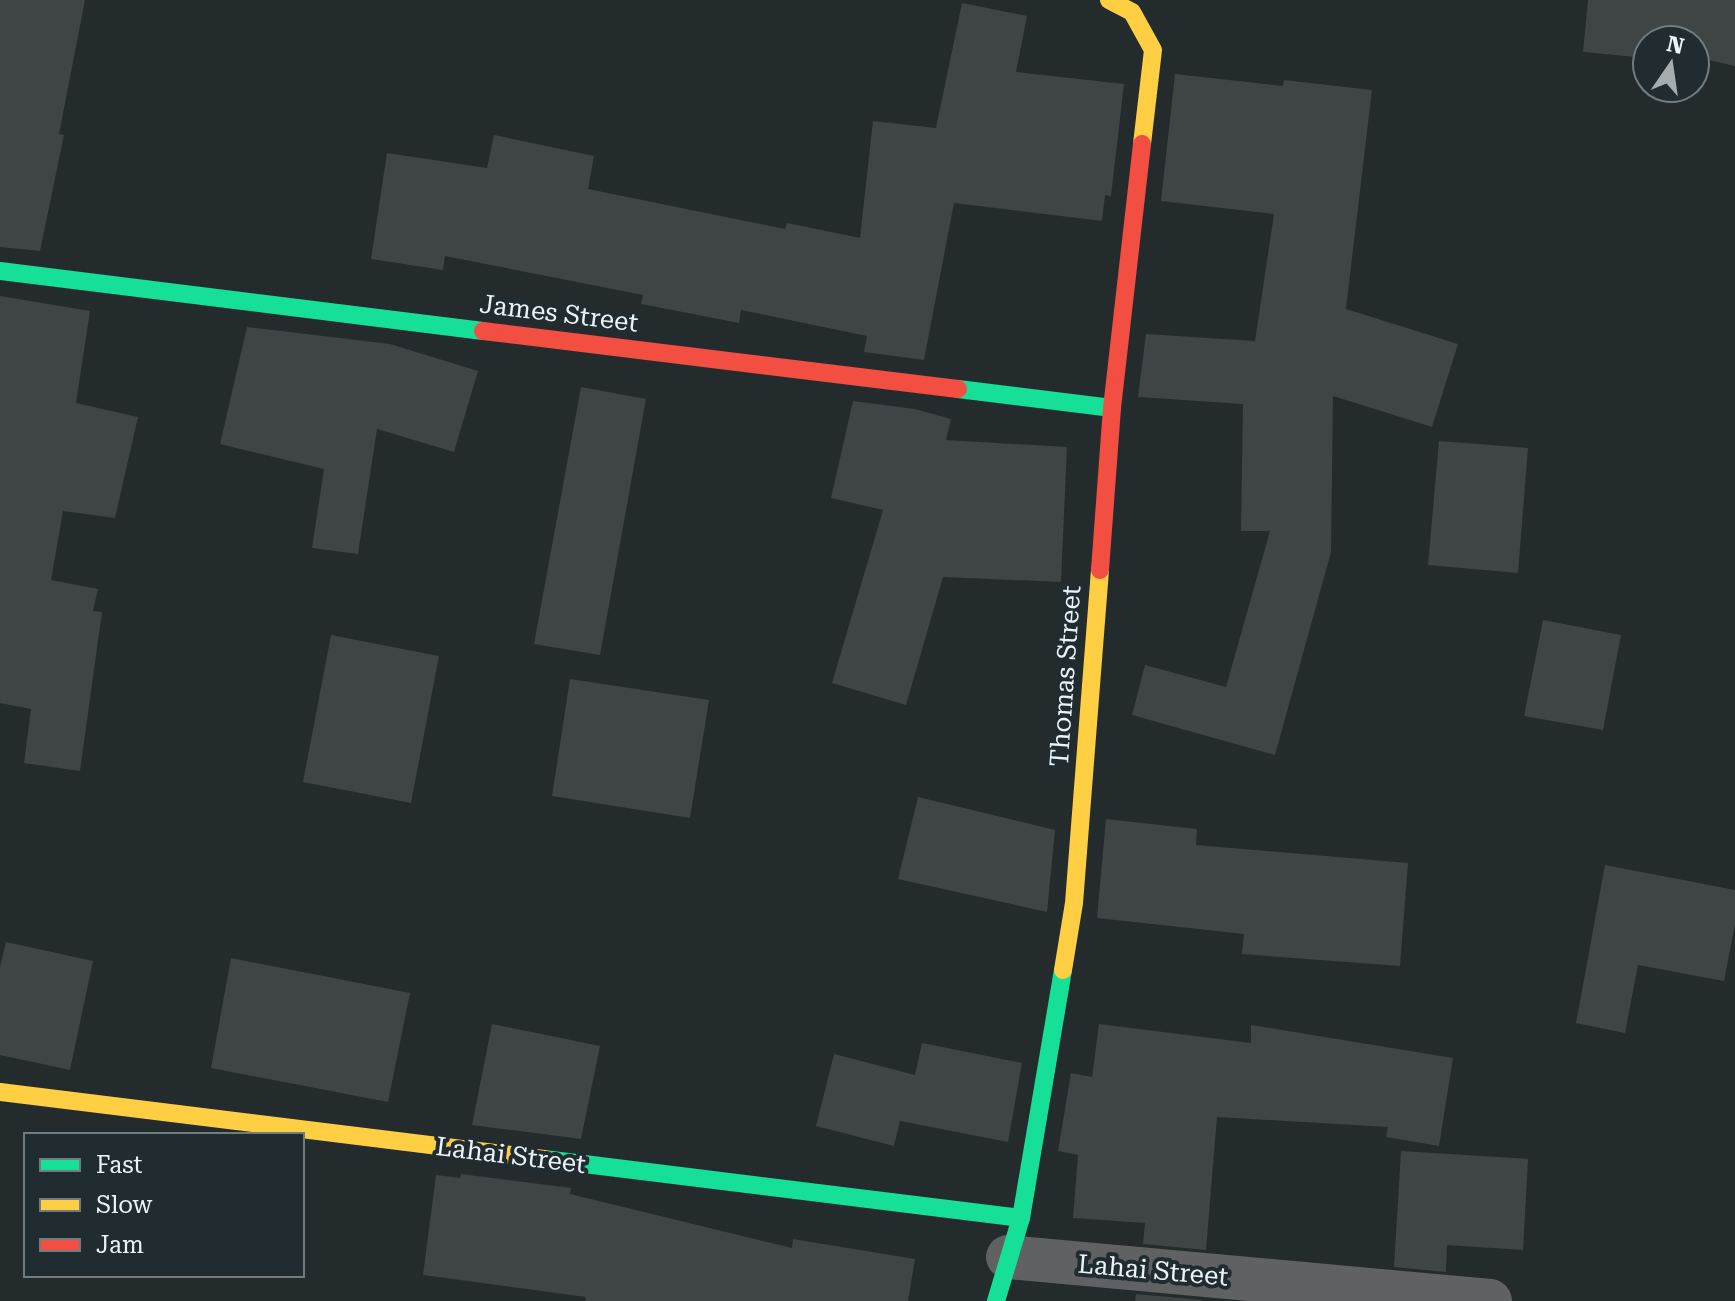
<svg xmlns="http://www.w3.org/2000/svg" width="1735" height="1301" font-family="'Roboto Serif',serif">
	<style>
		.building { fill: #3f4444 }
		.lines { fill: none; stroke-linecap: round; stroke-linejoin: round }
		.street { stroke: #5f6162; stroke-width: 44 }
		.fast { stroke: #16e098; stroke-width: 18 }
		.slow { stroke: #ffcf43; stroke-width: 18 }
		.jam { stroke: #f24e42; stroke-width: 18 }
		.labels { text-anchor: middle; stroke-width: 8; stroke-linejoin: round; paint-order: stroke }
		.street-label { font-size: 26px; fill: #ecf3f6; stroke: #212c30 }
	</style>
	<rect width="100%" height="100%" fill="#242b2c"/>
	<g class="building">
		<polygon points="0,0 85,0 59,134 64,135 40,251 0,247"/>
		<polygon points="1588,0 1735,0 1735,66 1695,57 1695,40 1647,40 1647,58 1583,52"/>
		<polygon points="962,3 1027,16 1016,72 1124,84 1111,196 1105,195 1102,221 954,203 924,360 864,352 867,336 741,310 739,323 641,304 643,295 445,256 443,270 371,259 387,153 487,168 494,135 594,156 588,189 785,229 787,223 860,238 873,121 936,128"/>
		<polygon points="1175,74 1283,86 1284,80 1372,90 1346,309 1458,344 1432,427 1333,396 1331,552 1275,755 1132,715 1145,665 1226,687 1270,531 1241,531 1243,404 1138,397 1146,334 1255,341 1274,214 1161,201"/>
		<polygon points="0,296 90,311 76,403 138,417 115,518 63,511 51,580 98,589 93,611 102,612 80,771 24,763 31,709 0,703"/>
		<polygon points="247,327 390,344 478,371 454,452 377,429 358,554 312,548 324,469 220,444"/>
		<polygon points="581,387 646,399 600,655 534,644"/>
		<polygon points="853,401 915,409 951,419 946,440 1067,447 1061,582 943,577 906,705 832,683 883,510 831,498"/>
		<polygon points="1439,441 1528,448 1518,573 1428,565"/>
		<polygon points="1543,620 1621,635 1603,730 1524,716"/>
		<polygon points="331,635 439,656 411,803 303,782"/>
		<polygon points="570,679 709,700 690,818 552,796"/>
		<polygon points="918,797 1055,830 1047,912 898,879"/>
		<polygon points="1106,819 1197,829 1196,845 1408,863 1400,966 1242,954 1244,934 1097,918"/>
		<polygon points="1605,865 1735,890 1735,924 1724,981 1638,965 1625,1033 1576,1023"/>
		<polygon points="6,942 93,961 70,1070 0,1055 0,967"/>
		<polygon points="231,958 410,993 388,1102 211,1068"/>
		<polygon points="492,1024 600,1046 581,1139 472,1125"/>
		<polygon points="1099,1024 1251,1043 1251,1025 1453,1058 1439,1146 1386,1137 1388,1127 1217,1117 1206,1250 1143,1244 1145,1223 1073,1218 1078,1155 1058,1151 1071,1073 1092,1077"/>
		<polygon points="922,1043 1022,1063 1008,1142 900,1121 894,1146 816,1126 834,1054 915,1075"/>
		<polygon points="1401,1151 1528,1159 1523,1250 1447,1245 1446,1272 1394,1267"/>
		<polygon points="461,1174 571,1188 570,1194 792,1248 793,1239 915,1259 908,1301 585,1301 586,1297 423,1275 436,1175 460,1178"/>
		<polygon points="1136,1294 1202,1300 1202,1301 1135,1301"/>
	</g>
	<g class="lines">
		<polyline class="street" points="1008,1257 1490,1301"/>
		<g class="fast">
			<polyline points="0,271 483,331"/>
			<polyline points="958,389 1112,408"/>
			<polyline points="544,1159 1021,1218"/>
			<polyline points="996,1301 1021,1218 1063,970"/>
		</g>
		<g class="slow">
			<polyline points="1109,0 1132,12 1153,50 1142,144"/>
			<polyline points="1063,970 1074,903 1100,570"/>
			<polyline points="0,1092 544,1159"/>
		</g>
		<g class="jam">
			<polyline points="483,331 958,389"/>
			<polyline points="1100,570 1112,408 1142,144"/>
		</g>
	</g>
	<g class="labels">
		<g class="street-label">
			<text transform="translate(559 313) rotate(7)" y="9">James Street</text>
			<text transform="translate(1065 676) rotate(-86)" y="9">Thomas Street</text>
			<text transform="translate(511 1155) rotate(7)" y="9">Lahai Street</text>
			<text transform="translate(1153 1270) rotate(5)" y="9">Lahai Street</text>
		</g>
	</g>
	<rect x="24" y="1133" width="280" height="144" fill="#212c30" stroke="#727c7f" stroke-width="2"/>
	<rect x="40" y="1159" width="40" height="12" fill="#16e098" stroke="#727c7f" stroke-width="2"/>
	<text x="96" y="1173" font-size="24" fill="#ecf3f6">Fast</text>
	<rect x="40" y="1199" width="40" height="12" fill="#ffcf43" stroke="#727c7f" stroke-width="2"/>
	<text x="96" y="1213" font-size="24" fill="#ecf3f6">Slow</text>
	<rect x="40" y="1239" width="40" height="12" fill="#f24e42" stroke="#727c7f" stroke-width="2"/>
	<text x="96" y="1253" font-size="24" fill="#ecf3f6">Jam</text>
	<g transform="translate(1671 64) rotate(13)"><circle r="38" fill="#212c30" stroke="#727c7f" stroke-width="2"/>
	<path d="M0-6L14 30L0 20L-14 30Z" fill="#a6adaf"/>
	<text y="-12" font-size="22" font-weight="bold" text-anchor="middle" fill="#ecf3f6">N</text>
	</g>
</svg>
